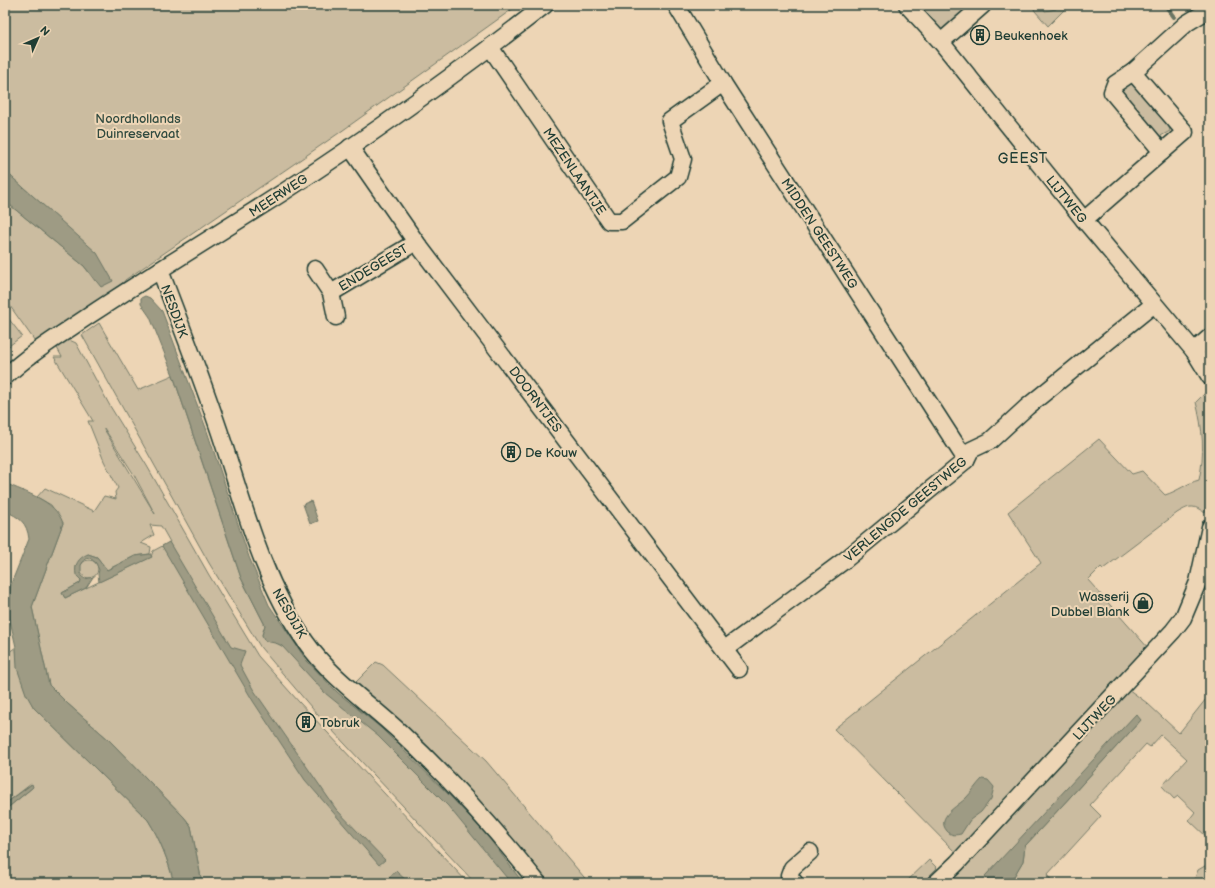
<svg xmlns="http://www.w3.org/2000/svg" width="1215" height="888" font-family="'Balsamiq Sans',sans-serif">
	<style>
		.green { fill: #cbbca0; stroke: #757c6a; fill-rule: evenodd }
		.water { fill: #9e9b84; stroke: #6b7564 }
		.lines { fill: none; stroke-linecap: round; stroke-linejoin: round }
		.stream { stroke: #6b7564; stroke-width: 4 }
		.minor-casing { stroke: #1f3d34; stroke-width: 19 }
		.minor { stroke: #edd5b5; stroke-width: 16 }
		.labels { text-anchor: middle; stroke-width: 4; stroke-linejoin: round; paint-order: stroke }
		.poi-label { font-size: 13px; fill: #1f3d34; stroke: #edd5b5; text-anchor: start }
		.park-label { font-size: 13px; fill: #304a3f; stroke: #edd5b5 }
		.street-label { font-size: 13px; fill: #1f3d34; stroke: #edd5b5 }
		.neighbourhood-label { font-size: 14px; letter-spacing: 1px; fill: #1f3d34; stroke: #edd5b5 }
	</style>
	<rect width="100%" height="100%" fill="#edd5b5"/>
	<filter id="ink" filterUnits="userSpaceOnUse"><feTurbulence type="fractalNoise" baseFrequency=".025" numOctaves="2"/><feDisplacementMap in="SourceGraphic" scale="8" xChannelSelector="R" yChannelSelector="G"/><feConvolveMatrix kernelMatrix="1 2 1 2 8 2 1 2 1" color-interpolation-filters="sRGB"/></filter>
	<g filter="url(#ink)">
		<g class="green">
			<polygon points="5,5 518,5 339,133 125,280 125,281 37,344 5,299 5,201 84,266 95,281 97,254 5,171"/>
			<polygon points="917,5 975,5 940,34"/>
			<polygon points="1032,5 1041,5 1045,11 1056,9 1058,5 1069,5 1048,26 1035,11"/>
			<polygon points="1129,81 1135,84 1168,124 1170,131 1157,138 1120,91"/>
			<polygon points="5,314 22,336 5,349"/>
			<polygon points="99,323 138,390 173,375 241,578 265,625 262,635 268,642 273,641 307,661 314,660 451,790 530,883 475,883 317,714 261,648 209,563 82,335"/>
			<path d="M67 339 76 343 110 406 147 466 209 575 258 656 299 702 468 883H202L191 826 184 817 109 740 68 704 49 685 32 607 63 523 51 505 37 497 45 488 94 511 104 496 116 499 115 492 118 488 104 461 88 421H93L54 357H62L56 346ZM104 428 133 473 155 514 104 429ZM150 525 161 526 170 542 153 551 151 557 65 598 62 593 80 583 81 580 76 566 88 554 97 557 107 570 135 556 150 554 151 547 141 543 154 535Z"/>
			<path d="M1205 393C1215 420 1211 483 1205 513 1193 504 1189 506 1177 513L1103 569 1101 567 1088 580 1149 649 957 854 834 729 1041 563 1008 512 1099 439 1132 474 1142 471 1165 495C1178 491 1187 483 1199 480 1205 453 1203 429 1196 402Z"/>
			<circle cx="89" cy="569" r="9"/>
			<path d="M16 647C17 670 23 688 34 708L148 820C160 839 168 860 174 883H5V810L32 788 31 784 5 804V655Z"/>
			<polygon points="376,662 383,665 486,761 589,883 546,883 490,815 355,683"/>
			<polygon points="1128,689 1147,703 1179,733 1210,694 1210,843 1208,843 1209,839 1189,820 1195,812 1178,796 1174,799 1162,786 1187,759 1161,735 1150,747 1146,744 1090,805 1101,816 1047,875 1054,883 1010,883 1023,861 1025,846 1141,720 985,876 992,883 946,883"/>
			<polygon points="929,860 937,868 922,883 905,883"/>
			<polygon points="1210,863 1210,883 1193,883 1198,870"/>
		</g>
		<g class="water">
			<polygon points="5,171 97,253 113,281 101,287 84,266 5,201"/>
			<path d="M145 296 150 298 162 311 206 428 249 557 269 605 307 661 337 692 381 728 450 796 486 834 523 883H511L448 806 378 736 325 693 282 646C276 642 270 643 264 640L262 635 265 625 241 578 173 375 150 317 141 304V298Z"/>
			<path d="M5 483C26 493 55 500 63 523L32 607 49 685 68 704 109 740 184 817 191 826 202 883H174C168 860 160 839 148 820L34 708 26 694 17 668 16 647 7 607 11 584 29 539C27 522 19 517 5 511Z"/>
			<polygon points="311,501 318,521 310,524 303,504"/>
			<polygon points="169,542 231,647 245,651 240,665 253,689 336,809 385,860 379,865 305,780 253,701 162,546"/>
			<path d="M88 554 97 557 107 570 135 556 150 554 152 557 99 582 98 574 99 570 96 563 90 558 85 559 81 565V576L85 579 93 577 86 588 65 598 62 593 80 583 81 580 76 575C74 565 78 558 88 554Z"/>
			<polygon points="1136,714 1141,720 1025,846 1023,861 1010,883 992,883 985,876"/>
			<path d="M982 779 988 780 994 787 991 799 981 812 970 820 961 834C956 835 951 836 947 831 935 817 958 806 966 798 972 792 976 785 982 779Z"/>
			<polygon points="32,784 33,787 5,810 5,804"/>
			<polygon points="396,871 409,883 397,883 389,877"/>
		</g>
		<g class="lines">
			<polyline class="stream" points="1165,5 1174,17"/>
			<g class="minor-casing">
				<g id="minor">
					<polyline points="676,5 723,83 966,460"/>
					<polyline points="907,5 941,42 1084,220 1194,351 1210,377"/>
					<polyline points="941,42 983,5"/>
					<polyline points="490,47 609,221 622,221 678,177 683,159 670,121 723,83"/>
					<polyline points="1133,72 1185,132 1162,152"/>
					<polyline points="350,147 416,242 739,669"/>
					<polyline points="1084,220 1162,152 1112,92 1115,84 1133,72 1187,23 1210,9"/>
					<polyline points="315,269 331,293 336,317"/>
					<path d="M160 270C180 323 201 376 219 430 243 501 261 578 305 641 330 677 369 703 401 733 450 779 496 830 538 883"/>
					<polyline points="331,293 416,242"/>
					<polyline points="1194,351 1210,337"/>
					<path d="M5 377C30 353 62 334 90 315 143 280 198 246 252 212 353 149 451 78 545 5"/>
					<polyline points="725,649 845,560 966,460 971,450 990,441 1027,407 1154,304"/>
					<polyline points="795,883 789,876 792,868 810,852"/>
					<polyline points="936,883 957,863 1173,631 1183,618 1198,582 1210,527"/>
				</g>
			</g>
			<use href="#minor" class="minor"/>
		</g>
	</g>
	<defs>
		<g id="building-ring" transform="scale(1)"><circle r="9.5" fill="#edd5b5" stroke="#1f3d34" stroke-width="1.5"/><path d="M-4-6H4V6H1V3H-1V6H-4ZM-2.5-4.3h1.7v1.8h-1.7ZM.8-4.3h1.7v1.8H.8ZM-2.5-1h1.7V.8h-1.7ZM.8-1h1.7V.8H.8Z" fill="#1f3d34"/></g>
		<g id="shop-ring" transform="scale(1)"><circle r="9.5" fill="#edd5b5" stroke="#1f3d34" stroke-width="1.5"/><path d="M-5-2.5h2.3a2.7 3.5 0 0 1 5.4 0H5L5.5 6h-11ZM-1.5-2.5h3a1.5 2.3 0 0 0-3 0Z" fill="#1f3d34"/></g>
	</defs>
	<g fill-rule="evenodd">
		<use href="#building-ring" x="980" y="35"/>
		<use href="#building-ring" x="511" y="452"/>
		<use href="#shop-ring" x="1143" y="603"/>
		<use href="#building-ring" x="306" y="722"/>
	</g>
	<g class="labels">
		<g class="poi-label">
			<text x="994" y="40">Beukenhoek</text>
			<text x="525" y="457">De Kouw</text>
			<text x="1129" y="601" text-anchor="end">Wasserij<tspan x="1129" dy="15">Dubbel Blank</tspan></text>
			<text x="320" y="727">Tobruk</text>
		</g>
		<g class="park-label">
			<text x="138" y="123">Noordhollands<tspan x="138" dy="15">Duinreservaat</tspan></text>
		</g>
		<g class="street-label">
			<text transform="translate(575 171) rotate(56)" y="5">MEZENLAANTJE</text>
			<text transform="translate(278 195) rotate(-33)" y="5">MEERWEG</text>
			<text transform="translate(1067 199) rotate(51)" y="5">LIJTWEG</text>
			<text transform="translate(820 233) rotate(57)" y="5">MIDDEN GEESTWEG</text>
			<text transform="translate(373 267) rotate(-31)" y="5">ENDEGEEST</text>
			<text transform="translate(175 311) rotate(70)" y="5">NESDIJK</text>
			<text transform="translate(536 399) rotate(53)" y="5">DOORNTJES</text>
			<text transform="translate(905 509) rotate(-40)" y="5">VERLENGDE GEESTWEG</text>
			<text transform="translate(290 613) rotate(60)" y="5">NESDIJK</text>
			<text transform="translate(1094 717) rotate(-47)" y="5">LIJTWEG</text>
		</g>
		<g class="neighbourhood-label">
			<text x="1023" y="163">GEEST</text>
		</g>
	</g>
	<rect width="1215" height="888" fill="none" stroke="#edd5b5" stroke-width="20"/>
	<rect x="10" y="10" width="1195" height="868" fill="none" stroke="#1f3d34" stroke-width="1.5" filter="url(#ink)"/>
	<g transform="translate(38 38) rotate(45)" stroke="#edd5b5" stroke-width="3" paint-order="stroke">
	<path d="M0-3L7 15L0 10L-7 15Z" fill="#1f3d34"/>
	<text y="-6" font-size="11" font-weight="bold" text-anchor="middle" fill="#1f3d34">N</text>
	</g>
</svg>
